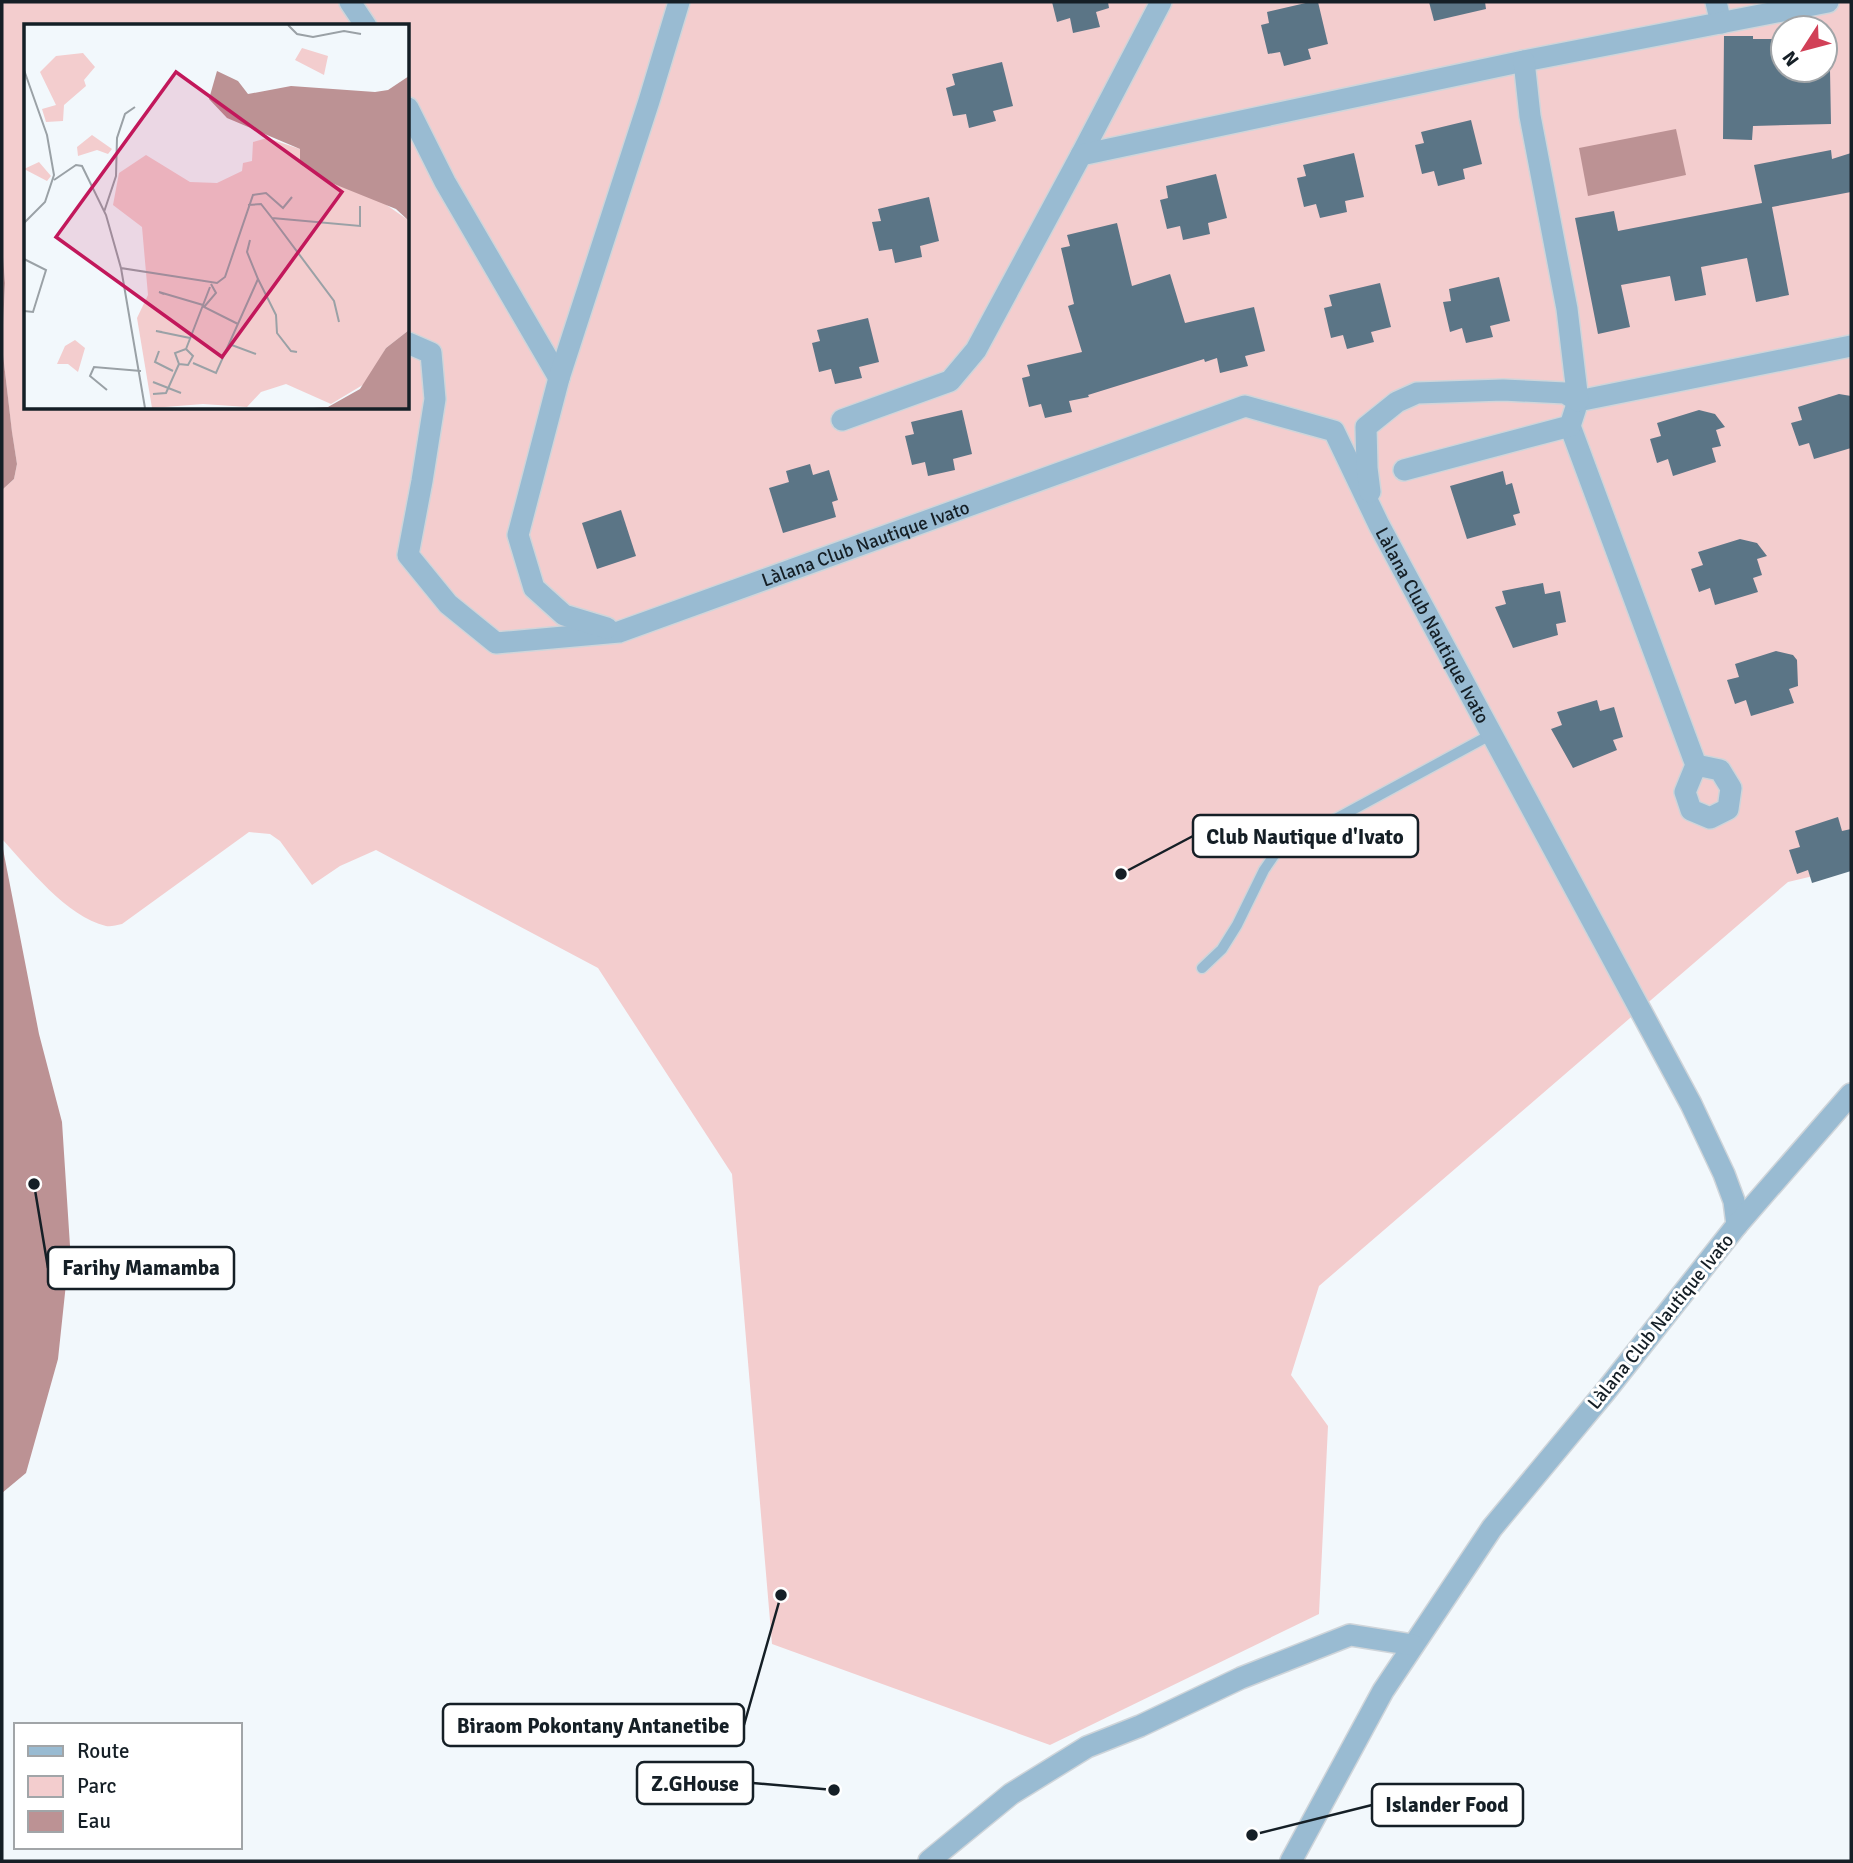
<svg xmlns="http://www.w3.org/2000/svg" width="1853" height="1863" font-family="Signika,sans-serif">
	<style>
		.green { fill: #f3cdce; fill-rule: evenodd }
		.water { fill: #bc9294 }
		.building { fill: #5b7586 }
		.lines { fill: none; stroke-linecap: round; stroke-linejoin: round }
		.service-casing { stroke: #cfd5da; stroke-width: 13 }
		.minor-casing { stroke: #cfd5da; stroke-width: 24 }
		.service { stroke: #99bbd2; stroke-width: 10 }
		.minor { stroke: #99bbd2; stroke-width: 21 }
		.labels { text-anchor: middle; stroke-width: 6; stroke-linejoin: round; paint-order: stroke }
		.street-label { font-size: 19px; fill: #151f26; stroke: #fff }
		.inset-road { fill: none; stroke: #9aa1a6; stroke-width: 2 }
		.view { fill: #c2185b; fill-opacity: 0.15; stroke: #c2185b; stroke-width: 3.5 }
		.inset-edge { fill: none; stroke: #151f26; stroke-width: 3.5 }
		.leader { fill: none; stroke: #151f26; stroke-width: 2.5 }
		.callout-dot { fill: #151f26; stroke: #fff; stroke-width: 2.5 }
		.callout { fill: #fff; stroke: #151f26; stroke-width: 2.5 }
		.callout-label { font-size: 21px; text-anchor: middle; font-weight: bold; fill: #151f26 }
	</style>
	<rect width="100%" height="100%" fill="#f2f8fc"/>
	<path class="green" d="M2 2H1851V867L1788 882 1319 1286 1291 1375 1328 1426 1319 1614 1050 1745 772 1644 732 1174 598 968 376 850 340 866 312 885 280 841 270 834 249 832 122 924C116 925 111 927 106 926 67 917 28 867 2 839V490L14 479 17 464 12 433 2 346 5 283 2 243ZM26 26H408V408H26ZM1783 28H1825V70H1783Z"/>
	<g class="water">
		<polygon points="1676,129 1686,175 1588,196 1579,148"/>
		<polygon points="2,243 5,283 2,346 12,432 17,464 14,479 2,490"/>
		<polygon points="2,844 39,1034 62,1122 70,1246 58,1359 26,1473 2,1493"/>
	</g>
	<g class="building">
		<polygon points="1052,2 1108,2 1109,8 1096,12 1100,27 1073,33 1070,18 1057,22"/>
		<polygon points="1310,2 1318,2 1328,44 1308,49 1311,59 1284,66 1280,52 1268,54 1261,25 1269,23 1267,12"/>
		<polygon points="1429,2 1485,2 1486,9 1434,21"/>
		<polygon points="1724,36 1753,36 1753,39 1783,39 1783,70 1830,70 1831,124 1753,126 1752,140 1723,139"/>
		<polygon points="1002,62 1013,106 993,111 996,121 969,128 966,114 953,116 946,88 955,85 952,74"/>
		<polygon points="1471,120 1482,164 1463,169 1465,179 1438,186 1434,171 1422,174 1415,145 1424,143 1421,132"/>
		<polygon points="1831,150 1832,159 1851,153 1851,192 1772,207 1789,295 1756,302 1747,258 1701,267 1706,295 1675,301 1670,276 1621,285 1630,327 1598,334 1575,218 1614,211 1618,231 1762,203 1754,165"/>
		<polygon points="1354,153 1364,197 1345,201 1347,212 1320,218 1316,204 1304,207 1297,178 1306,176 1303,165"/>
		<polygon points="1216,174 1227,218 1208,223 1210,234 1183,240 1180,226 1167,229 1160,200 1168,198 1166,186"/>
		<polygon points="929,197 939,241 920,246 922,257 895,263 892,249 879,251 872,222 881,221 878,209"/>
		<polygon points="1117,223 1132,286 1170,274 1185,323 1254,307 1265,351 1245,356 1248,366 1220,373 1217,358 1205,362 1204,359 1088,395 1089,397 1069,401 1072,412 1045,418 1041,404 1029,407 1022,378 1030,376 1027,365 1082,352 1068,306 1074,304 1061,248 1070,246 1067,235"/>
		<polygon points="1499,277 1510,321 1490,326 1493,337 1466,343 1462,328 1450,332 1443,302 1451,301 1449,289"/>
		<polygon points="1380,283 1391,327 1371,332 1374,342 1347,349 1343,335 1331,338 1324,308 1332,306 1329,295"/>
		<polygon points="868,318 879,362 859,367 862,378 835,384 831,369 819,372 812,343 820,341 817,330"/>
		<polygon points="1839,394 1851,396 1851,448 1814,459 1809,443 1799,446 1791,423 1802,420 1798,407"/>
		<polygon points="962,410 972,454 953,459 955,470 928,476 925,462 912,465 905,436 914,434 911,422"/>
		<polygon points="1699,410 1715,414 1725,427 1716,430 1721,446 1712,448 1716,462 1673,476 1668,459 1657,463 1650,439 1661,436 1657,423"/>
		<polygon points="810,464 813,475 829,470 838,500 832,502 836,517 783,533 769,488 789,482 786,471"/>
		<polygon points="1503,471 1506,485 1512,483 1520,513 1513,515 1516,525 1467,539 1450,486"/>
		<polygon points="621,510 636,556 597,569 582,523"/>
		<polygon points="1740,539 1757,543 1767,556 1757,559 1762,575 1753,578 1758,592 1715,605 1710,588 1699,592 1691,569 1703,565 1698,552"/>
		<polygon points="1543,583 1545,594 1560,591 1566,622 1556,624 1558,635 1513,648 1495,607 1506,604 1502,591"/>
		<polygon points="1776,651 1793,655 1797,660 1798,686 1789,689 1794,703 1751,716 1746,700 1735,704 1727,680 1739,677 1735,664"/>
		<polygon points="1597,700 1600,711 1614,707 1623,737 1613,740 1617,750 1573,768 1551,729 1562,725 1557,712"/>
		<polygon points="1838,817 1842,831 1851,829 1851,871 1812,883 1808,870 1797,874 1789,850 1800,847 1795,831"/>
	</g>
	<g class="lines">
		<g class="service-casing">
			<polyline id="service" points="1202,968 1222,949 1237,925 1264,870 1275,854 1297,840 1492,734"/>
		</g>
		<g class="minor-casing">
			<g id="minor">
				<polyline points="350,2 366,26"/>
				<polyline points="1716,2 1721,23"/>
				<polyline points="408,108 445,182 559,378"/>
				<polyline points="1081,155 1161,2"/>
				<path id="s1" d="M408 343 431 353 435 399 422 481 408 555 448 604 496 643 619 632 1245 406 1334 431 1379 525 1691 1104 1724 1174 1734 1201 1737 1225 1605 1392 1492 1528 1383 1691 1291 1861"/>
				<polyline points="842,420 950,381 976,350 1081,155 1519,62 1828,2"/>
				<polyline points="1570,426 1696,765 1685,792 1691,810 1710,818 1728,809 1731,788 1720,770 1696,765"/>
				<polyline points="1404,470 1570,426 1578,401 1851,346"/>
				<polyline points="1370,492 1367,468 1366,427 1397,402 1417,393 1503,390 1565,393 1578,401 1567,309 1530,116 1524,61"/>
				<polyline points="607,628 564,615 534,588 518,535 559,378 649,101 679,2"/>
				<polyline points="1737,1225 1851,1094"/>
				<polyline points="929,1861 1011,1794 1087,1747 1140,1726 1241,1678 1350,1635 1413,1645"/>
			</g>
		</g>
		<use href="#service" class="service"/>
		<use href="#minor" class="minor"/>
	</g>
	<g class="labels">
		<g class="street-label">
			<text dy="7" stroke="none"><textPath href="#s1" startOffset="740">Làlana Club Nautique Ivato</textPath></text>
			<text dy="7" stroke="none"><textPath href="#s1" startOffset="1454">Làlana Club Nautique Ivato</textPath></text>
			<text transform="translate(1660 1321) rotate(-51)" y="7">Làlana Club Nautique Ivato</text>
		</g>
	</g>
	<g transform="translate(24 24)">
		<rect width="385" height="385" fill="#f2f8fc"/>
		<path d="M278 24 304 32 300 51 271 36ZM59 29 71 43 60 56 62 62 40 81 39 97 22 98 18 85 32 81 16 48 32 32ZM68 111 88 125 84 130 73 126 54 132 53 123ZM243 114 276 125V140L310 160 354 175 384 196 385 306 362 324 342 359 307 380 262 360 237 368 223 383 179 380 128 384 113 294 124 271 118 203 89 181 95 149 122 131 166 158 193 159 218 147 219 139 228 137 229 118ZM15 138 27 152 23 157 0 145ZM51 316 61 324 54 348 44 340H33L41 322Z" fill="#f3cdce"/>
		<path d="M193 47 214 57 224 70 267 62 351 68 364 66 385 52V197L372 185 310 160 276 140V125L203 94 185 75ZM385 306V384H289L304 383 336 365 362 324Z" fill="#bc9294"/>
		<path class="inset-road" d="M264 1 273 10 289 13 320 7 337 10M0 46 23 111 30 151 21 178 0 199M30 156 52 141 58 142 82 191 97 244 193 259 201 253 229 171 242 169 259 184 268 173M224 181 237 180 248 194 310 277 315 298M80 188 92 152 93 114 101 90 111 83M248 194 336 202V182M0 235 22 246 9 288 0 287M97 244 121 384M234 255 252 291 253 309 267 327 273 328M187 260 192 269 180 283 214 300M140 270 135 268 179 281M138 308 132 307 166 314M205 320 232 330M162 325 169 332 164 341 155 340 151 329 162 325 186 263M135 327 131 338 149 347M169 339 192 349 234 255 223 228 226 216M129 358 157 369M83 366 66 352 70 343 117 347M129 370 142 369 155 340"/>
		<path class="view" d="M152 48 318 168 198 333 32 213Z"/>
		<rect width="385" height="385" class="inset-edge"/>
	</g>
	<path class="leader" d="M1121 874L1193 836M34 1184L48 1268M781 1595L744 1725M834 1790L753 1783M1252 1835L1372 1805"/>
	<g class="callout-dot">
		<circle cx="1121" cy="874" r="7"/>
		<circle cx="34" cy="1184" r="7"/>
		<circle cx="781" cy="1595" r="7"/>
		<circle cx="834" cy="1790" r="7"/>
		<circle cx="1252" cy="1835" r="7"/>
	</g>
	<g class="callout">
		<rect x="1193" y="815" width="225" height="42" rx="7"/>
		<rect x="48" y="1247" width="186" height="42" rx="7"/>
		<rect x="443" y="1704" width="301" height="42" rx="7"/>
		<rect x="637" y="1762" width="116" height="42" rx="7"/>
		<rect x="1372" y="1784" width="151" height="42" rx="7"/>
	</g>
	<g class="callout-label">
		<text x="1305" y="844">Club Nautique d'Ivato</text>
		<text x="141" y="1275">Farihy Mamamba</text>
		<text x="593" y="1733">Biraom Pokontany Antanetibe</text>
		<text x="695" y="1791">Z.GHouse</text>
		<text x="1447" y="1812">Islander Food</text>
	</g>
	<rect width="1853" height="1863" fill="none" stroke="#151f26" stroke-width="7"/>
	<rect x="14" y="1723" width="228" height="126" fill="#ffffff" stroke="#a1a5a8" stroke-width="2"/>
	<rect x="28" y="1746" width="35" height="10" fill="#99bbd2" stroke="#a1a5a8" stroke-width="2"/>
	<text x="77" y="1758" font-size="21" fill="#151f26">Route</text>
	<rect x="28" y="1776" width="35" height="21" fill="#f3cdce" stroke="#a1a5a8" stroke-width="2"/>
	<text x="77" y="1793" font-size="21" fill="#151f26">Parc</text>
	<rect x="28" y="1811" width="35" height="21" fill="#bc9294" stroke="#a1a5a8" stroke-width="2"/>
	<text x="77" y="1828" font-size="21" fill="#151f26">Eau</text>
	<g transform="translate(1804 49) rotate(234)"><circle r="33" fill="#ffffff" stroke="#a1a5a8" stroke-width="2"/>
	<path d="M0-5L12 26L0 18L-12 26Z" fill="#d14057"/>
	<text y="-10" font-size="19" font-weight="bold" text-anchor="middle" fill="#151f26">N</text>
	</g>
</svg>
